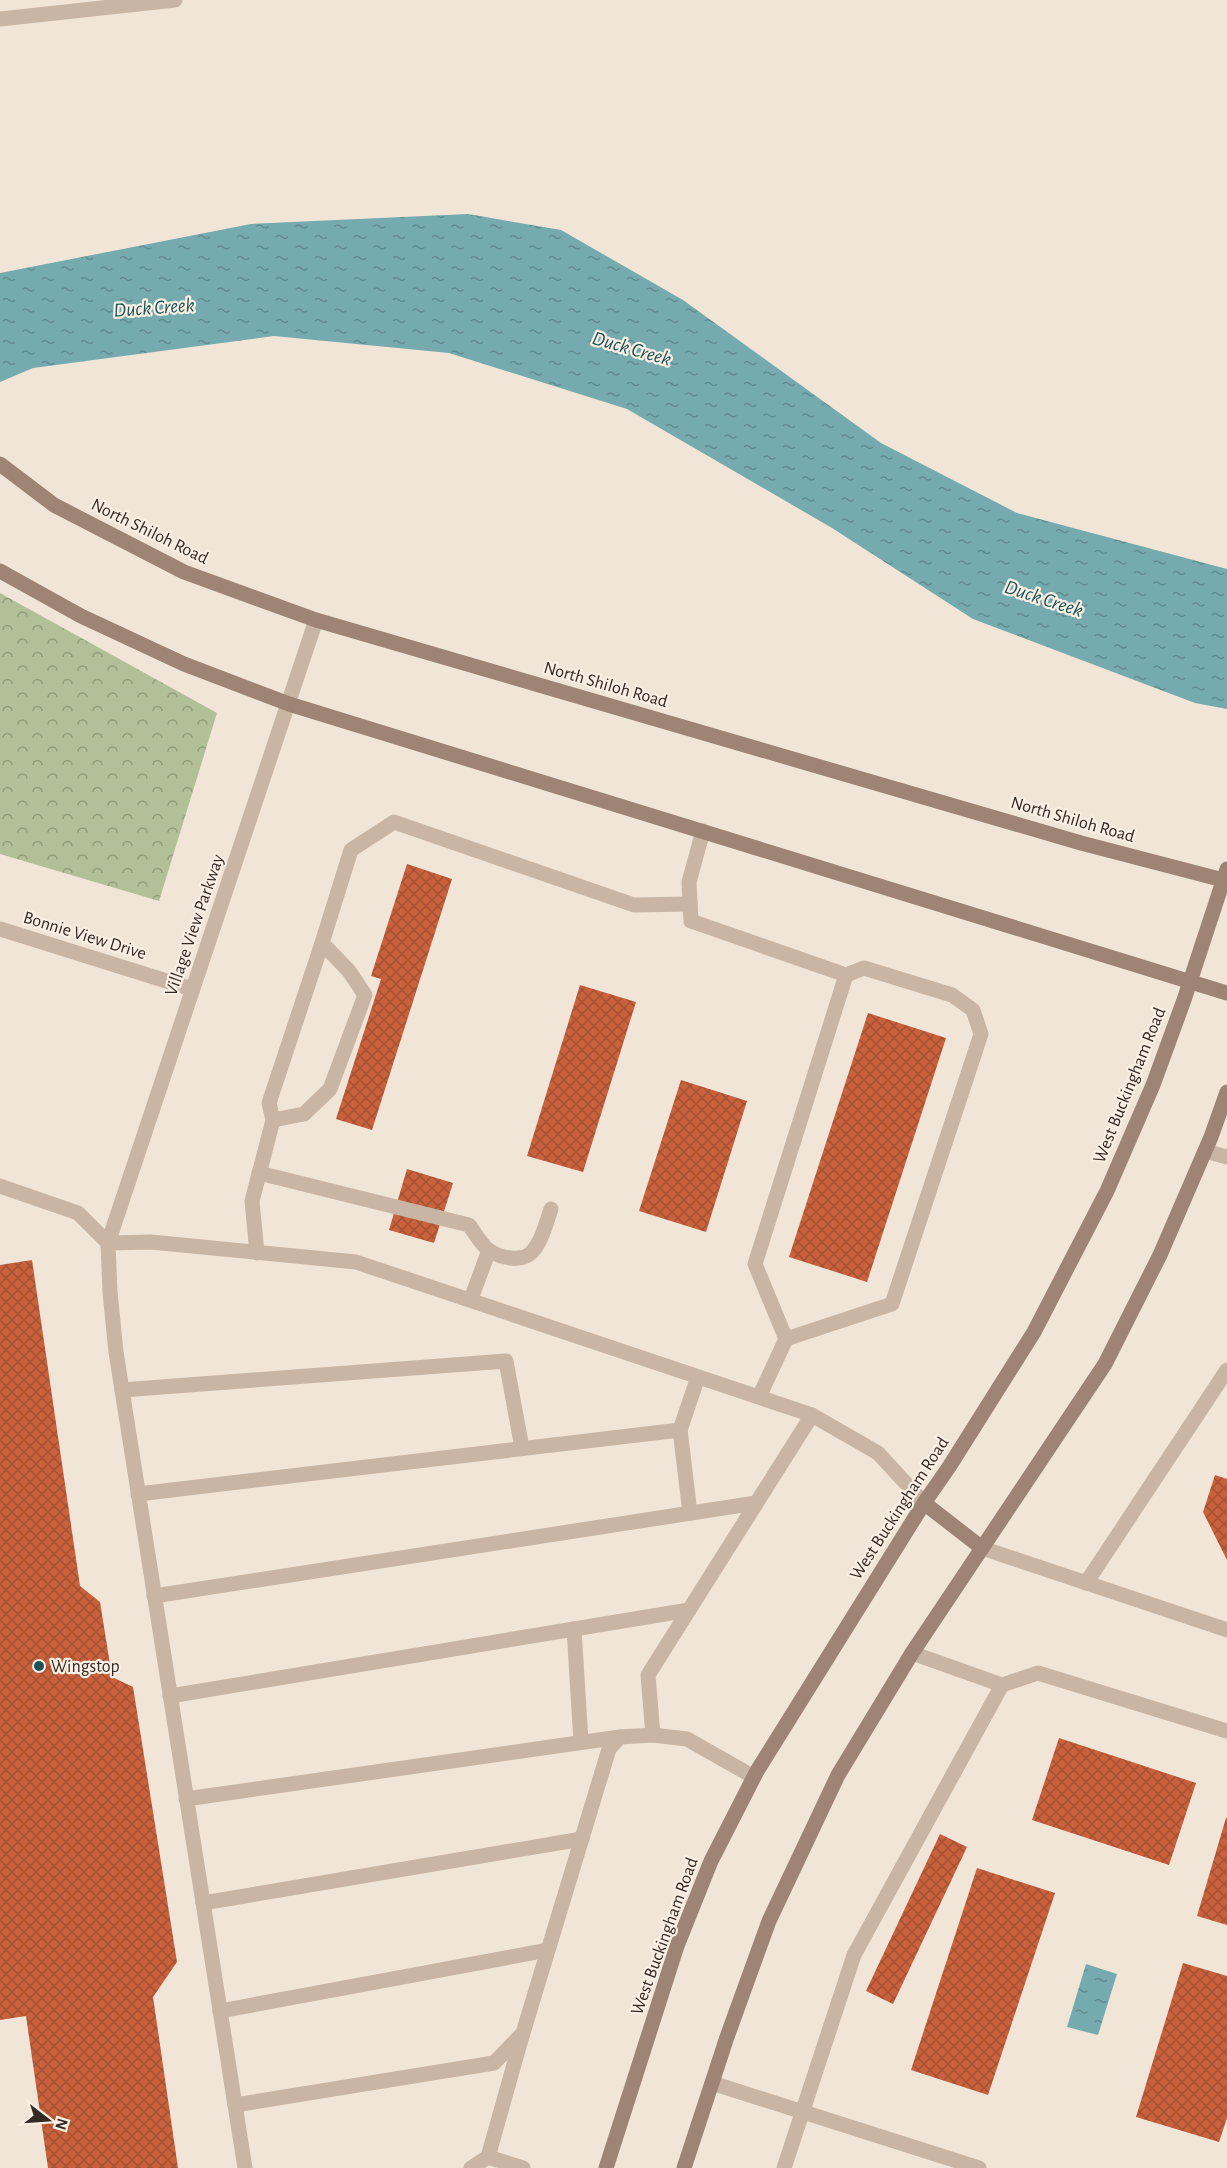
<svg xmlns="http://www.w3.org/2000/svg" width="1227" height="2168" font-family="'Alegreya Sans',sans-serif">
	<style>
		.forest { fill: url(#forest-crowns) }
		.water { fill: url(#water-ripples) }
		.building { fill: url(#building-cross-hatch) }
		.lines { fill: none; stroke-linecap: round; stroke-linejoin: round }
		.service { stroke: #c9b5a3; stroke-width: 15 }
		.minor { stroke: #c9b5a3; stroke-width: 15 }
		.secondary { stroke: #9d8474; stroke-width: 15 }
		.poi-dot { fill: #1a5156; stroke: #f9efe3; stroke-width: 2 }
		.labels { text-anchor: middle; stroke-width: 4.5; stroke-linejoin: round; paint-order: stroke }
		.street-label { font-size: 18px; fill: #342a25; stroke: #f9efe3 }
		.poi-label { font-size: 18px; fill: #342a25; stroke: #f9efe3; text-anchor: start }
		.water-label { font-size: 20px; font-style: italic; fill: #1a5156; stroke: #f9efe3 }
	</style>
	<defs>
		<pattern id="forest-crowns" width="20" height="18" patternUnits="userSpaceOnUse" patternTransform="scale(1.5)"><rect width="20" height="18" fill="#b2c097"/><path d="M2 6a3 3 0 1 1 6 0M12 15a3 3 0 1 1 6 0" fill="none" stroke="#929c7b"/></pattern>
		<pattern id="water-ripples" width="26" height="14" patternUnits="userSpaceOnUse" patternTransform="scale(1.5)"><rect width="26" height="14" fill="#75abaf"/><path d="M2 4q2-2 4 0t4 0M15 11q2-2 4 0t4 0" fill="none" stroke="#618b8e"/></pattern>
		<pattern id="building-cross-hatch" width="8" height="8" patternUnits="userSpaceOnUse" patternTransform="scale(1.5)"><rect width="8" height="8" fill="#c9613d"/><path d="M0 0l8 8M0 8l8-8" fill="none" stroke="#a45033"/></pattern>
	</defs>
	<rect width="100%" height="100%" fill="#f1e5d7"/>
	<polygon class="forest" points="0,593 217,713 159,901 0,854"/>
	<g class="water">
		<polygon points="468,214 561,230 683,300 881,443 1017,513 1227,569 1227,709 1195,703 973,619 832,528 627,409 449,353 274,336 33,368 0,382 0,273 251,224"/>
		<polygon points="1086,1964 1117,1974 1098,2035 1067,2027"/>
	</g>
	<g class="building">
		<polygon points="407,864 452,879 372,1130 336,1119 381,979 371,976"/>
		<polygon points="580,985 636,1002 583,1172 527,1156"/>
		<polygon points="868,1013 946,1038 867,1282 789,1257"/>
		<polygon points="681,1080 747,1101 706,1232 639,1211"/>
		<polygon points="407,1169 453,1183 434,1243 389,1230"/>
		<polygon points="32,1260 80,1586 100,1602 112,1677 133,1687 177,1962 153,1997 178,2168 48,2168 26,2016 0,2020 0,1265"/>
		<polygon points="1215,1475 1227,1479 1227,1560 1203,1512"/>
		<polygon points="1059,1738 1196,1783 1169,1865 1032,1820"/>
		<polygon points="1226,1818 1227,1818 1227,1925 1197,1916"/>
		<polygon points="940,1834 967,1847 893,2004 866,1991"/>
		<polygon points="977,1868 1055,1893 988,2095 911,2070"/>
		<polygon points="1183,1963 1227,1976 1227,2118 1219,2142 1136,2117"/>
	</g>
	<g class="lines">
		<g class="service">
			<polyline points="703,831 689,882 691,921 846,975"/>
			<polyline points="273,1120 304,1114 330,1089 365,995 349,971 322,943 351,850 394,822 634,905 690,904"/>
			<polyline points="1205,1151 1227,1157"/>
			<path d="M259 1173 469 1225C475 1233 482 1246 490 1251 501 1258 521 1262 531 1253 542 1242 546 1223 551 1209"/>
			<polyline points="0,1186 78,1213 108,1243"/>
			<polyline points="257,1253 252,1201 273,1120 269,1103 322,943"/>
			<polyline points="471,1299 489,1250"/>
			<polyline points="122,1390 506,1361 522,1448"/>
			<polyline points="759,1397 786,1339 892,1304 981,1034 973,1010 952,995 864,968 846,975 755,1264 786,1339"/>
			<polyline points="680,1430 698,1377"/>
			<polyline points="138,1494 680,1430 690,1513"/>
			<polyline points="982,1548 1227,1630"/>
			<polyline points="1086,1583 1227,1370"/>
			<polyline points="154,1596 756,1503"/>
			<polyline points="574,1629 689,1610"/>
			<polyline points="912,1653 1002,1685"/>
			<polyline points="170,1696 574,1629 581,1742"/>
			<polyline points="653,1735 648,1675 812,1415"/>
			<polyline points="754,1777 687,1739 653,1735 620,1737 609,1749 523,2033 494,2063 235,2105 116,1352 110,1292 108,1243 151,1242 356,1262 812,1415 878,1453 924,1503"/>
			<polyline points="186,1799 620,1737"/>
			<polyline points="203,1903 582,1839"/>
			<polyline points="220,2011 548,1950"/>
			<polyline points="712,2083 979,2168"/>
			<polyline points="235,2105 245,2168"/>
			<polyline points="488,2157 523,2168"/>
			<polyline points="471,2168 488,2157 522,2036"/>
			<polyline points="784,2168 854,1955 1002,1685 1038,1673 1227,1731"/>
		</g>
		<g class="minor">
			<polyline points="0,19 175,0"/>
			<polyline points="0,929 192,989"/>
			<polyline points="108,1243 316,620"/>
		</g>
		<g class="secondary">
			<polyline points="0,464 54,505 184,572 316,620 1081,843 1227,881"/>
			<polyline points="0,571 81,616 184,664 289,704 1227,993"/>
			<polyline points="924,1503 982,1548"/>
			<polyline points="606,2168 677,1946 711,1861 757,1771 924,1503 949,1467 1034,1332 1107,1191 1153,1085 1184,1000 1227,869"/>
			<polyline points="684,2168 727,2037 769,1921 838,1775 912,1653 1105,1364 1160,1255 1211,1137 1227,1092"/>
		</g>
	</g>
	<circle class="poi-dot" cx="39" cy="1666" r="6"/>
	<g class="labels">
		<g class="street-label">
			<text transform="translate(150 531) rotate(26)" y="6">North Shiloh Road</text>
			<text transform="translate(606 684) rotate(16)" y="6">North Shiloh Road</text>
			<text transform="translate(1073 819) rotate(16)" y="6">North Shiloh Road</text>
			<text transform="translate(194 925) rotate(-71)" y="6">Village View Parkway</text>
			<text transform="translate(85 935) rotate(17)" y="6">Bonnie View Drive</text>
			<text transform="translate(1129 1085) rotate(-68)" y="6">West Buckingham Road</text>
			<text transform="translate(899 1508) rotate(-57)" y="6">West Buckingham Road</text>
			<text transform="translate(664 1936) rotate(-70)" y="6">West Buckingham Road</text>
		</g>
		<g class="poi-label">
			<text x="51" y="1672">Wingstop</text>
		</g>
		<g class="water-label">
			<text transform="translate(154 307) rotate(-4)" y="7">Duck Creek</text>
			<text transform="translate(632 348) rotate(16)" y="7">Duck Creek</text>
			<text transform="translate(1044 598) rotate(18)" y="7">Duck Creek</text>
		</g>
	</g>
	<g transform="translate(48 2120) rotate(107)" stroke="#f9efe3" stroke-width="4.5" paint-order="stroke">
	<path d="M0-4.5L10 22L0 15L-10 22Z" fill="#342a25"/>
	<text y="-9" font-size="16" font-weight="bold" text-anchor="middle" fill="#342a25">N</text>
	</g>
</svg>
